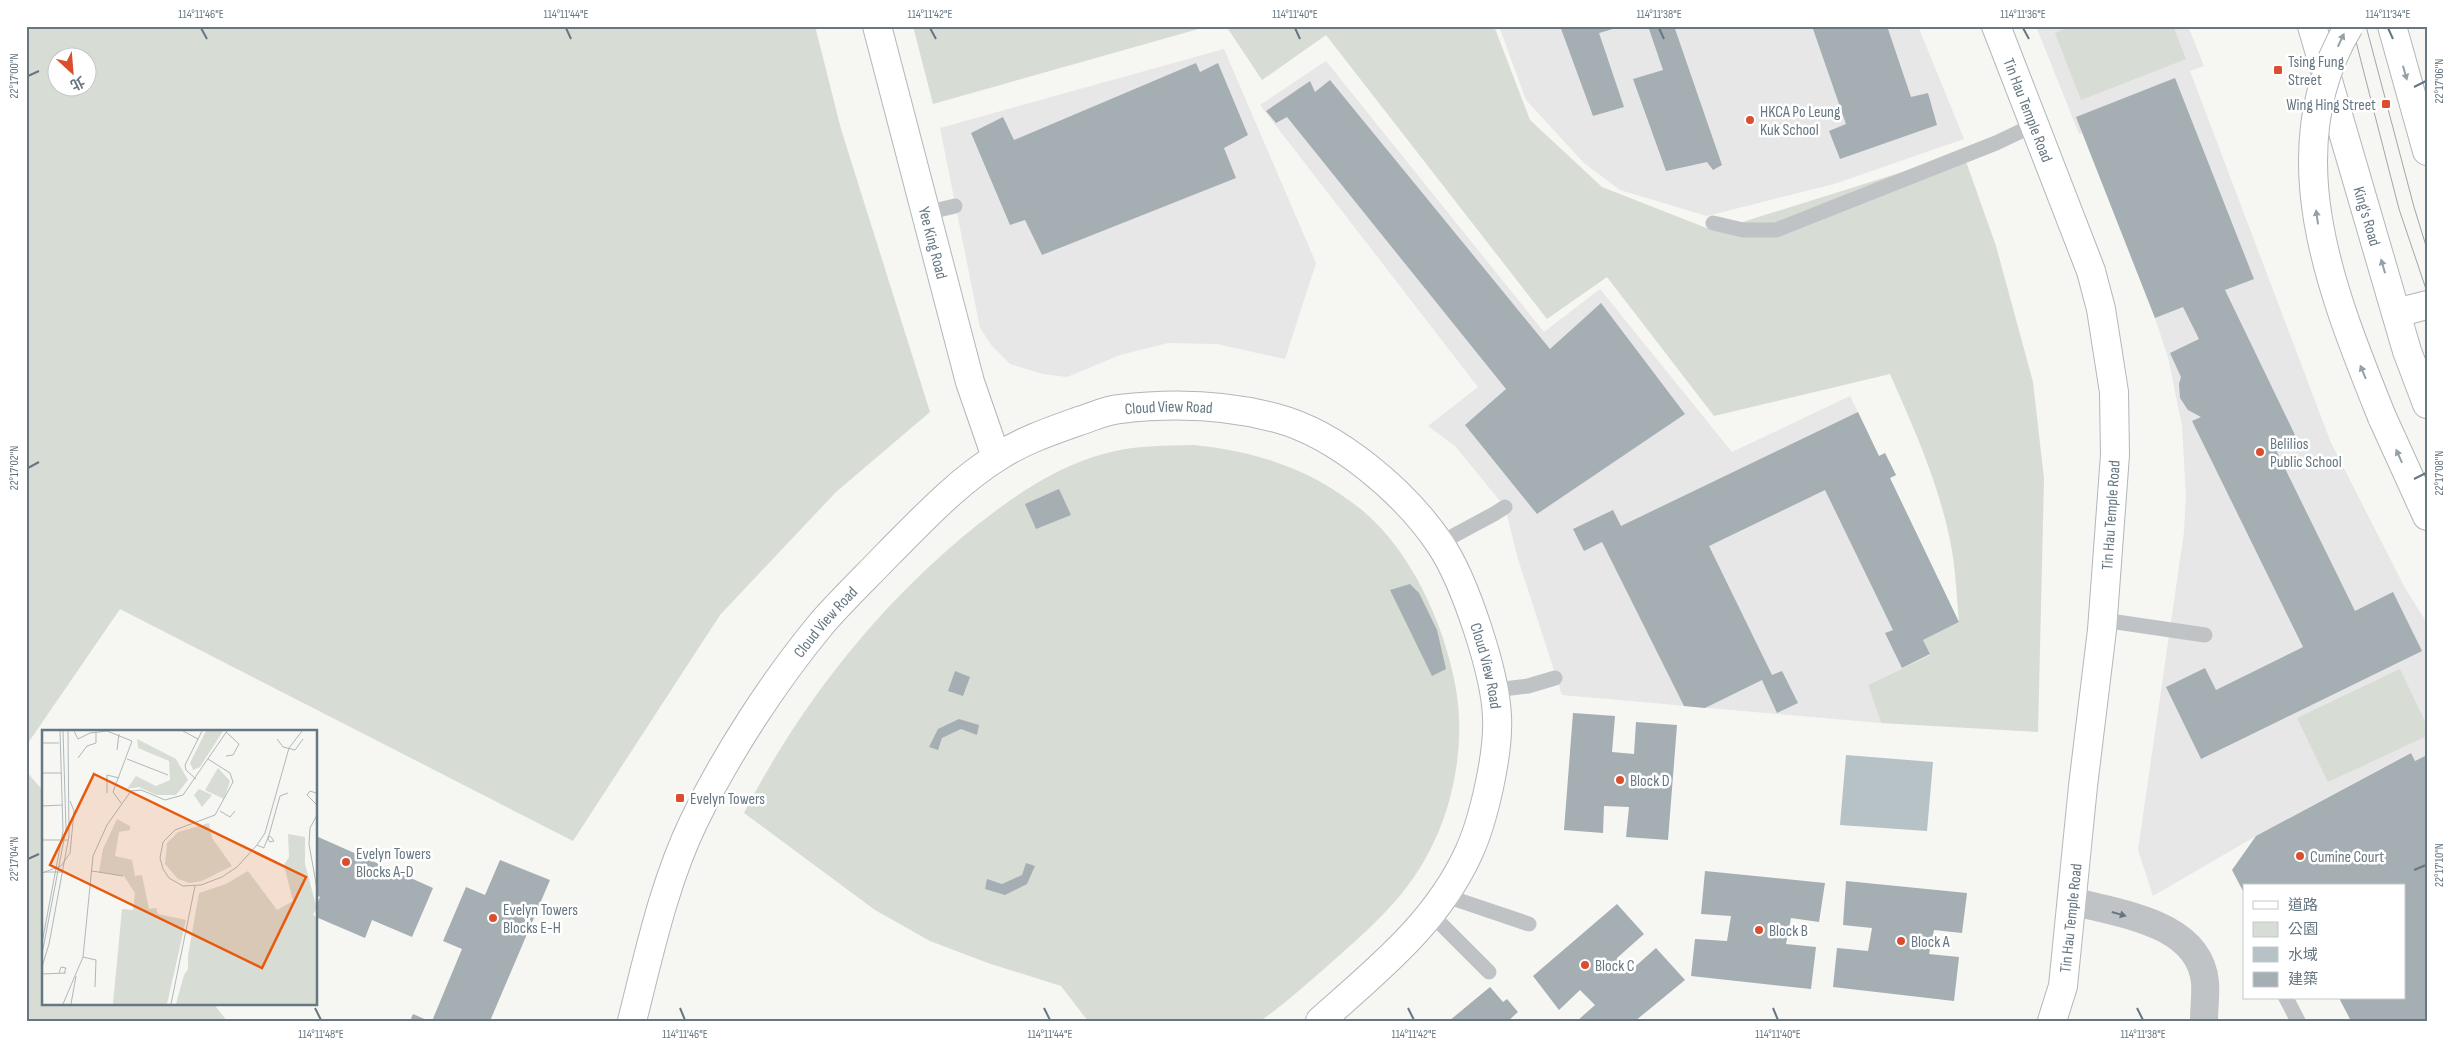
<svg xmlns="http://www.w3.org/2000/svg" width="2453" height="1047" font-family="'Sofia Sans Condensed','Noto Sans TC',sans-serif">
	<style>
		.built { fill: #e6e7e6 }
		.green { fill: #d7dcd4; fill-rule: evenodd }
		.water { fill: #b6c2c6 }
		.building { fill: #a5aeb3 }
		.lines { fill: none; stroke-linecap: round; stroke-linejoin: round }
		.secondary-casing { stroke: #b1b7bb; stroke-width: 30 }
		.primary-casing { stroke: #b2b7ba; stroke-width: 30 }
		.lane { stroke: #bfc3c6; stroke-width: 15 }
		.street { stroke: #bfc3c6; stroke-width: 28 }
		.secondary { stroke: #fff; stroke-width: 28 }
		.primary { stroke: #fff; stroke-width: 28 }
		.tram { stroke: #a0a7ab; stroke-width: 1 }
		.primary-bridge-casing { stroke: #b2b7ba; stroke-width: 30; stroke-linecap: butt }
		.primary-bridge { stroke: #fff; stroke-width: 28 }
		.oneway { fill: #94a0a8 }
		.oneway2 { fill: #667782 }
		.ticks { fill: none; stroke: #667782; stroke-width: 2 }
		.poi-dot { fill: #db4e2d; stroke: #fff; stroke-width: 2 }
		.labels { text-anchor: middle; stroke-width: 5; stroke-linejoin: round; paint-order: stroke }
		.poi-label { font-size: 16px; fill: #667782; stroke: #fff; text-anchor: start }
		.street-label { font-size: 16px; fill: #667782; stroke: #fff }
		.inset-road { fill: none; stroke: #afb8bb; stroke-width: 1 }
		.view { fill: #e8590c; fill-opacity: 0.15; stroke: #e8590c; stroke-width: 2.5 }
		.inset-edge { fill: none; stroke: #667782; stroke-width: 2.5 }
		.neatline { fill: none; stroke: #667782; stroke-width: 2 }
		.ticks-label { font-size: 12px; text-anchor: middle; fill: #667782 }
	</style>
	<rect width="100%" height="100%" fill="#f6f6f2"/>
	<g class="built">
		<polygon points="1499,26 1918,26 1964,139 1834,184 1707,216 1620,190 1584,163 1526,100"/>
		<polygon points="2036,26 2188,26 2204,66 2190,71 2331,443 2405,588 2427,623 2427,755 2415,761 2410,753 2256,836 2153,896 2138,850 2184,532 2186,496 2182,426 2168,357 2155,318 2082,133 2079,134"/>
		<polygon points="1224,49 1316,263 1285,359 1217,344 1168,343 1120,355 1067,377 1043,374 1010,364 992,346 980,328 940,128"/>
		<polygon points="1326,61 1544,332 1600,289 1732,452 1850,396 1879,456 1885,453 1896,475 1890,478 1930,654 1868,685 1881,723 1562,695 1518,559 1505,507 1455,446 1428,426 1478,387 1260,105"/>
	</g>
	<g class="green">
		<path d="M26 26H815L841 129 930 412 836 492 720 615 573 841 120 609 26 746ZM58 58H88V88H58Z"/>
		<polygon points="913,26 1209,26 933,104"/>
		<path d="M1226 26H1494L1530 120 1602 187 1714 231 1963 153 1996 246 2033 382 2044 479 2038 732 1881 723 1868 685 1930 655 1923 640 1959 622C1957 600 1956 579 1953 557 1943 493 1916 433 1890 374L1714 416 1607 277 1547 319 1326 35 1262 80Z"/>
		<polygon points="2072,26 2173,26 2186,59 2081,100 2055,33"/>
		<path d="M1194 445C1259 452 1312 469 1363 511 1411 551 1444 624 1455 684 1466 738 1455 802 1430 850 1409 892 1376 923 1342 953 1330 964 1269 1018 1259 1021 1247 1024 1228 1021 1215 1021 1173 1021 1131 1021 1088 1021L1061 986 988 963 930 941 875 910 744 813C801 703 879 604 976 526 1015 495 1057 466 1107 453 1135 445 1165 446 1194 445Z"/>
		<polygon points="2400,669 2427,726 2427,736 2328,782 2297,718"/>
		<polygon points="26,771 44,792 44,1003 213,1003 227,1021 26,1021"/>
	</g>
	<polygon class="water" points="1846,755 1933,762 1927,831 1840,825"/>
	<g class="building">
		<polygon points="1560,26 1623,26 1599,33 1624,107 1593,116"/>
		<polygon points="1648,26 1674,26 1722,165 1713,170 1707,162 1666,171 1633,79 1663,70"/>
		<polygon points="1812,26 1887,26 1911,97 1928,93 1937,125 1840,159 1829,131 1846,124"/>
		<polygon points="1196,63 1200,72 1218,63 1248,135 1224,148 1236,178 1042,255 1025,220 1010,225 971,133 1003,117 1014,140"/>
		<polygon points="2175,78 2254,279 2225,290 2295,435 2274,446 2355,611 2393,592 2422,651 2201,759 2166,687 2205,668 2216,690 2303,647 2192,421 2201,417 2188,410 2180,398 2179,384 2181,377 2170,353 2199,339 2183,307 2155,318 2076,117"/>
		<polygon points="1330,80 1550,349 1601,303 1685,414 1537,514 1465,425 1506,389 1287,117 1276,123 1266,111 1310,81 1315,92"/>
		<polygon points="1858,412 1879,456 1885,453 1896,475 1890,478 1959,622 1923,640 1930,654 1902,668 1885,633 1893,630 1825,490 1709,546 1772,675 1782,671 1798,703 1777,713 1762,680 1705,708 1684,706 1602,542 1584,551 1573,529 1613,510 1621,526"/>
		<polygon points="1059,489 1071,515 1036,529 1025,504"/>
		<polygon points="1410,584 1419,593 1437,630 1446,669 1432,676 1390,590"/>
		<polygon points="955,671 970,677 963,696 948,691"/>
		<polygon points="1573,713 1615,716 1612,752 1634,754 1636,722 1677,725 1668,840 1626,837 1629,807 1604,806 1603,833 1564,830"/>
		<polygon points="959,719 979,725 977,735 961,729 942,738 938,750 929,747 938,729"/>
		<polygon points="2411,753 2415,761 2427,755 2427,1021 2351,1021 2339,998 2404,998 2404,886 2244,886 2244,893 2232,870 2256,836"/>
		<polygon points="316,836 433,888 412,937 372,920 365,938 316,917 316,906 320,897 316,895"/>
		<polygon points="500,860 550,880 490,1021 432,1021 462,949 443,941 466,887 485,895"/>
		<polygon points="1026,863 1035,866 1027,884 1005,895 985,889 987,879 1002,884 1022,875"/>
		<polygon points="1705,871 1825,883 1819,922 1791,918 1786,944 1816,947 1811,989 1691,976 1695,939 1727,941 1731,916 1701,914"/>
		<polygon points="1846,881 1967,893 1962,933 1934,930 1929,954 1959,957 1954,1001 1833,987 1837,948 1868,951 1872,928 1843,925"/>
		<polygon points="1617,904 1644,934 1617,958 1629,972 1656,948 1685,980 1635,1021 1577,1021 1595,1005 1580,990 1559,1010 1533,976"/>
		<polygon points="1490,987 1503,1002 1507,999 1518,1012 1508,1021 1449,1021"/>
		<polygon points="413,1014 429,1021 410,1021"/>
	</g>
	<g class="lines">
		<g class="secondary-casing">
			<g id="secondary">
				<path id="s1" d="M877 26 970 382 996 457"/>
				<path id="s2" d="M1996 26 2091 271 2101 309 2114 392 2115 455 2102 630 2083 786 2063 986 2052 1021"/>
				<path id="s3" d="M2312 26 2407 351 2427 404"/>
				<polyline points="2392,26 2427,151"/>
				<polyline points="2396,313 2427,305"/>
				<path id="s4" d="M632 1021C649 954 664 883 694 821 727 753 774 681 822 623 843 599 866 577 888 554 923 519 957 482 999 456 1024 440 1051 431 1079 421 1092 417 1106 410 1120 409 1171 403 1227 405 1276 418 1337 434 1405 492 1440 544 1465 581 1495 672 1497 716 1499 753 1484 819 1469 852 1437 923 1377 970 1320 1021"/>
			</g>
		</g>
		<g class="primary-casing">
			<polyline id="primary" points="2382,417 2427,516"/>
		</g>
		<g class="lane">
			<polyline points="926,213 955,206"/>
			<polyline points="1713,223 1743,230 1776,230 1996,143 2034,125"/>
			<polyline points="1440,543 1494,514 1505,507"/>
			<polyline points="2103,620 2205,635"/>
			<polyline points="1495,690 1528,686 1555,678"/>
			<polyline points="1446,896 1529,924"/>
			<polyline points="1431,914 1489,972"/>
			<polyline points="2286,998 2298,1021"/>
		</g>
		<path class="street" d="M2072 901C2119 914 2199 922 2205 982 2206 995 2204 1008 2204 1021"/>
		<use href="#secondary" class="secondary"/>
		<use href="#primary" class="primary"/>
		<g class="tram">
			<polyline points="2352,26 2399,209 2427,292"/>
			<polyline points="2366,26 2414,207 2427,249"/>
		</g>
		<g class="primary-bridge-casing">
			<path id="primary-bridge" d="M2349 26C2273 152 2333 295 2382 417"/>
		</g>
		<use href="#primary-bridge" class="primary-bridge"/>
	</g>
	<defs><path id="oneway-solid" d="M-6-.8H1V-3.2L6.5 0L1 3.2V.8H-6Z" transform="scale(1.25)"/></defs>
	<g class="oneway">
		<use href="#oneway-solid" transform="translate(2341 40) rotate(-65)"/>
		<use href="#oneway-solid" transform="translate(2405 73) rotate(74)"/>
		<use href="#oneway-solid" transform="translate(2317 217) rotate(-98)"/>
		<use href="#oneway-solid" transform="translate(2383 266) rotate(-106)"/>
		<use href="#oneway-solid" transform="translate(2363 372) rotate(-112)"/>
		<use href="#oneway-solid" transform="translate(2399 456) rotate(-114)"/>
	</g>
	<use class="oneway2" href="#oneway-solid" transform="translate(2119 914) rotate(16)"/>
	<path class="ticks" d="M201 28 207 39M566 28 571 39M930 28 936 39M1295 28 1300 39M1659 28 1664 39M2023 28 2029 39M2388 28 2393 39M28 76 39 71M2414 87 2426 81M28 468 39 462M2414 479 2426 473M28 859 39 854M2414 870 2426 865M315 1008 321 1020M680 1008 685 1020M1044 1008 1050 1020M1408 1008 1414 1020M1773 1008 1778 1020M2137 1008 2143 1020"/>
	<g class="poi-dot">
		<rect x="2273" y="65" width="10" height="10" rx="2.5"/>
		<rect x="2381" y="99" width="10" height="10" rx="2.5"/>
		<circle cx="1750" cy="120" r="5"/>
		<circle cx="2260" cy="452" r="5"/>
		<circle cx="1620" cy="780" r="5"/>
		<rect x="675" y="793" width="10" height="10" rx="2.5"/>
		<circle cx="2300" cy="856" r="5"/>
		<circle cx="346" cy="862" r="5"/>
		<circle cx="493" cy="918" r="5"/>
		<circle cx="1759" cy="930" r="5"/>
		<circle cx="1901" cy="941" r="5"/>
		<circle cx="1585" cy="965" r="5"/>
	</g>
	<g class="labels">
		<g class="poi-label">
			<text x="2288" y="67">Tsing Fung<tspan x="2288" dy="18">Street</tspan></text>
			<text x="2376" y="110" text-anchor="end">Wing Hing Street</text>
			<text x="1760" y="117">HKCA Po Leung<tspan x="1760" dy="18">Kuk School</tspan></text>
			<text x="2270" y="449">Belilios<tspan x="2270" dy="18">Public School</tspan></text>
			<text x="1630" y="786">Block D</text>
			<text x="690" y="804">Evelyn Towers</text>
			<text x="356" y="859">Evelyn Towers<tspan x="356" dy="18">Blocks A-D</tspan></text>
			<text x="2310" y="862">Cumine Court</text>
			<text x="503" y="915">Evelyn Towers<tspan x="503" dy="18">Blocks E-H</tspan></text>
			<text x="1769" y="936">Block B</text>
			<text x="1911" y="947">Block A</text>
			<text x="1595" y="971">Block C</text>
		</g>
		<g class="street-label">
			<text dy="6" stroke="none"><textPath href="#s2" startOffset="90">Tin Hau Temple Road</textPath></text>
			<text dy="6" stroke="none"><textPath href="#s3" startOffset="198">King's Road</textPath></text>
			<text dy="6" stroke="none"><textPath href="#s1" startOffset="224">Yee King Road</textPath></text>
			<text dy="6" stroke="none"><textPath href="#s4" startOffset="869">Cloud View Road</textPath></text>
			<text transform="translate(2110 515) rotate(-86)" y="6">Tin Hau Temple Road</text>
			<text dy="6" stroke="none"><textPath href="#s4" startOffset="449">Cloud View Road</textPath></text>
			<text dy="6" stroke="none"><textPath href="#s4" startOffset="1319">Cloud View Road</textPath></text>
			<text transform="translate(2070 918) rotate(-84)" y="6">Tin Hau Temple Road</text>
		</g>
	</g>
	<g transform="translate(42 730)">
		<rect width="275" height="275" fill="#f6f6f2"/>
		<path d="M164 1H181L158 37 151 40 148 33ZM95 9 134 29 146 50 134 65H114L97 57 85 59 94 46 114 56 128 50 127 31 96 18ZM176 38 188 51 182 69 163 60ZM157 59 170 65 160 77 152 65ZM75 89 88 96V100L77 102 73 126 90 130 93 146 100 145 107 179 114 178 116 184 144 190 125 274H71L80 179 91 180 93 163 82 146 57 142 61 119ZM167 93 170 108 190 136 160 151 148 153 136 149 123 134 125 113 136 102ZM246 104 263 107V134L275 179 271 184 275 189V274H134L142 245 146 239V226L157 163 184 154 206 141 235 180 251 171 242 135 247 127Z" fill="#d7dcd4"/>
		<path class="inset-road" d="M32 1 36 9 48 3 65 1 90 11 71 62 79 73M141 1 156 9M184 2 197 14 191 25 184 26M235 9 241 17 253 20 261 9M0 13H17M75 20 77 4M36 28 45 16 54 13V2M85 29 126 45M166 29 188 43 191 52 173 85 133 100 121 112 118 128 121 139 127 148 141 156 159 155 180 147 195 137 215 115 223 103 247 18 260 1M0 43H19M154 49 144 40 143 35 160 1M65 63V45L77 48M274 63 268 61 265 65 275 75M0 76 21 75M178 81 188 87 193 81M275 85 268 98 267 114 275 159M0 110H26M215 115 222 118V117L226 108 228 106 232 111 228 112 226 109V107L227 105 238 66 246 63M50 141 81 146M2 142H21M0 143 19 136 28 123 32 81 28 71M0 213 21 101 18 1M0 224 24 99 21 1M41 227 54 230 53 257M0 237 7 214 27 106 26 1M17 243 19 237 24 238 22 243M0 244 24 243M21 274 41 227 51 126 65 95 89 61 99 60 123 70 141 65 185 1M29 274 34 246M129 274 153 156"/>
		<path class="view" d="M52 44 264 147 220 238 8 135Z"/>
		<rect width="275" height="275" class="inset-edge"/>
	</g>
	<rect width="2453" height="1047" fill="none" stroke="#ffffff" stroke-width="55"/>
	<rect x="2243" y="884" width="162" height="115" fill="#ffffff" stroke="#c2c9cd"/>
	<rect x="2253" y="901" width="25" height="8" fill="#ffffff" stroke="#c2c9cd"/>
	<text x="2288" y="910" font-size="15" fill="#667782">道路</text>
	<rect x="2253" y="922" width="25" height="15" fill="#d7dcd4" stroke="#c2c9cd"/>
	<text x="2288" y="934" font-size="15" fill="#667782">公園</text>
	<rect x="2253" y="947" width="25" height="15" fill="#b6c2c6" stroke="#c2c9cd"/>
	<text x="2288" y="960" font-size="15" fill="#667782">水域</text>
	<rect x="2253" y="972" width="25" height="15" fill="#a5aeb3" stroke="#c2c9cd"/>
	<text x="2288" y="984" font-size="15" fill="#667782">建築</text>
	<g transform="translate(72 72) rotate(154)"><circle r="24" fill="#ffffff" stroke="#c2c9cd"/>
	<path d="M0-4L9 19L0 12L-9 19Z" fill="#db4e2d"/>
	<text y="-8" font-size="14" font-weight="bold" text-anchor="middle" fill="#667782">北</text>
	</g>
	<rect x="28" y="28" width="2398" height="992" class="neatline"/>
	<g class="ticks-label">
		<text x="201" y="18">114°11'46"E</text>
		<text x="566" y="18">114°11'44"E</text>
		<text x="930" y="18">114°11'42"E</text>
		<text x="1295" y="18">114°11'40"E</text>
		<text x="1659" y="18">114°11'38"E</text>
		<text x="2023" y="18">114°11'36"E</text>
		<text x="2388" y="18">114°11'34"E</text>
		<text transform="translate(14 76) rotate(-90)" y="4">22°17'00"N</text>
		<text transform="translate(2439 81) rotate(-90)" y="4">22°17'06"N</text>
		<text transform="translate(14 468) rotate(-90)" y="4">22°17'02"N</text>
		<text transform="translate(2439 473) rotate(-90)" y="4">22°17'08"N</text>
		<text transform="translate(14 859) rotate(-90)" y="4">22°17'04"N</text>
		<text transform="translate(2439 865) rotate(-90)" y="4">22°17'10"N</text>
		<text x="321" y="1038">114°11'48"E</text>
		<text x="685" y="1038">114°11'46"E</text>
		<text x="1050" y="1038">114°11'44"E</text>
		<text x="1414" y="1038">114°11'42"E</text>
		<text x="1778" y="1038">114°11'40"E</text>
		<text x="2143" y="1038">114°11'38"E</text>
	</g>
</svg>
